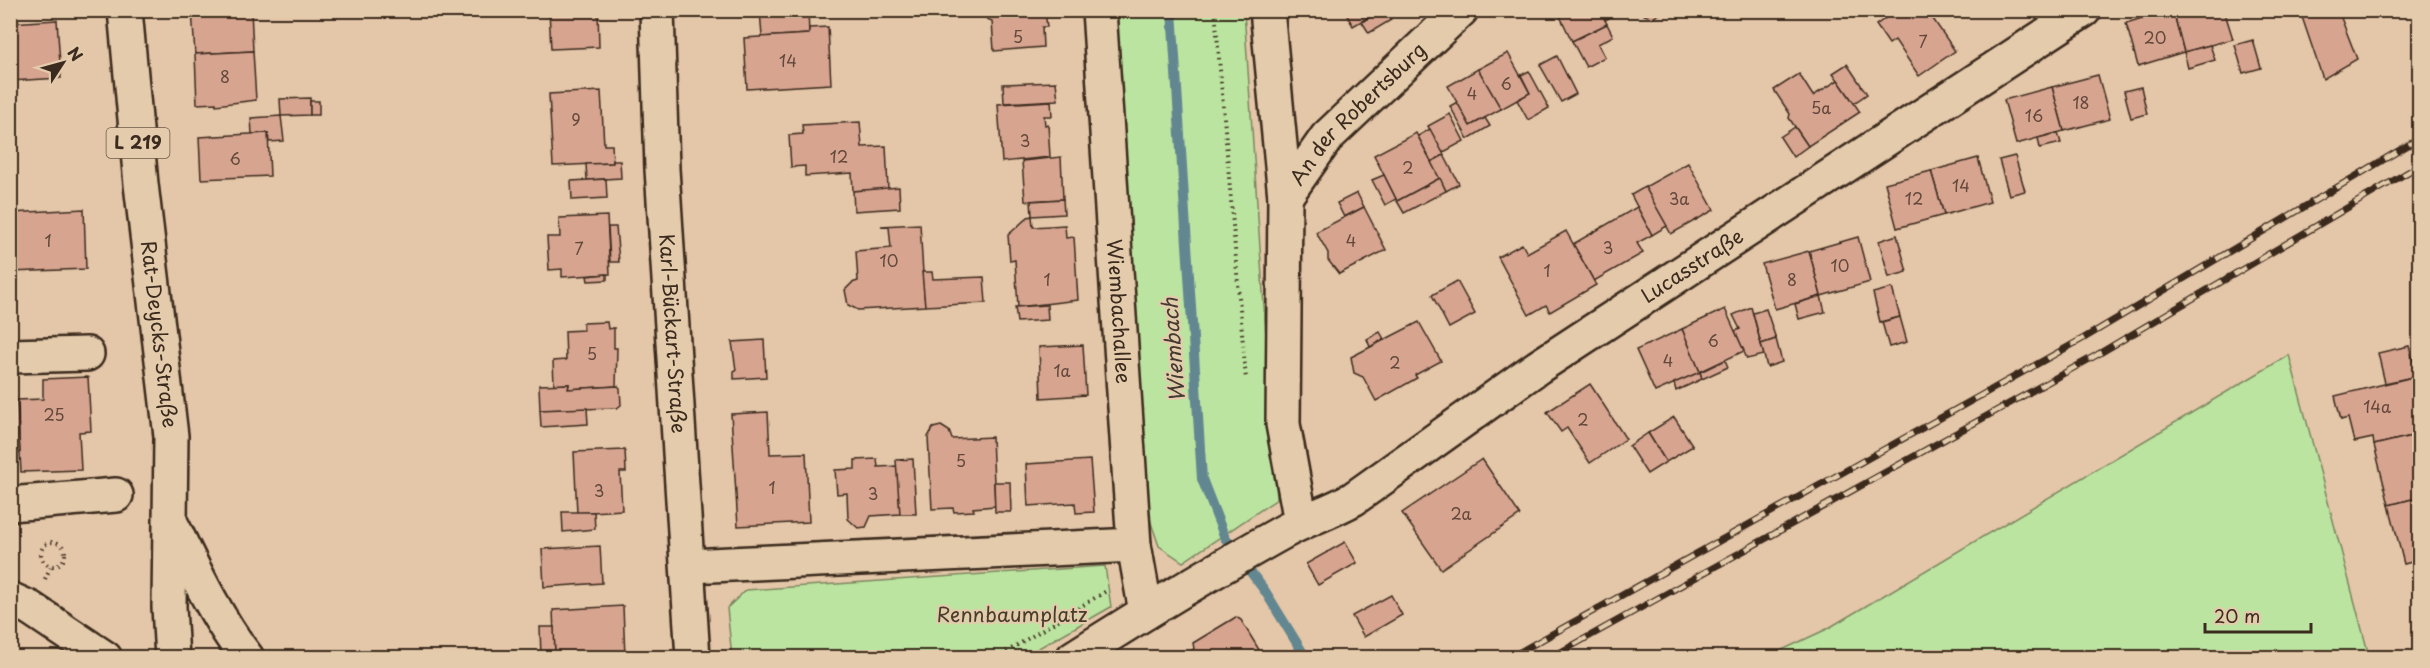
<svg xmlns="http://www.w3.org/2000/svg" width="2430" height="668" font-family="'Playpen Sans',sans-serif">
	<style>
		.green { fill: #bbe4a0; stroke: #7b875f; stroke-width: 1.5 }
		.lines { fill: none; stroke-linecap: round; stroke-linejoin: round }
		.stream { stroke: #638791; stroke-width: 10 }
		.building { fill: #d7a490; stroke: #3b2a1e; stroke-width: 1.5 }
		.minor-casing { stroke: #3b2a1e; stroke-width: 38 }
		.major-casing { stroke: #3b2a1e; stroke-width: 38 }
		.path { stroke: #3b2a1e; stroke-width: 4; stroke-dasharray: 1.5 4.5; stroke-linecap: butt }
		.minor { stroke: #e3cbab; stroke-width: 33 }
		.major { stroke: #e3cbab; stroke-width: 33 }
		.rail-casing { stroke: #3b2a1e; stroke-width: 7 }
		.rail { stroke: #e3cbab; stroke-width: 4.5; stroke-dasharray: 14; stroke-linecap: butt }
		.labels { text-anchor: middle; stroke-width: 4.5; stroke-linejoin: round; paint-order: stroke }
		.number-label { font-size: 16px; fill: #62483a }
		.shield { fill: #e3cbab; stroke: #6d5a48; stroke-width: 1.5 }
		.shield-label { font-size: 18px; font-weight: bold; fill: #3b2a1e }
		.street-label { font-size: 20px; fill: #3b2a1e; stroke: #e3cbab }
		.park-label { font-size: 20px; fill: #483d2b; stroke: #e3cbab }
		.water-label { font-size: 21px; font-style: italic; fill: #423a31; stroke: #e3cbab }
	</style>
	<rect width="100%" height="100%" fill="#e4c6a8"/>
	<filter id="ink" filterUnits="userSpaceOnUse"><feTurbulence type="fractalNoise" baseFrequency=".0167" numOctaves="2"/><feDisplacementMap in="SourceGraphic" scale="12" xChannelSelector="R" yChannelSelector="G"/><feConvolveMatrix kernelMatrix="1 2 1 2 8 2 1 2 1" color-interpolation-filters="sRGB"/></filter>
	<g filter="url(#ink)">
		<g class="green">
			<polygon points="1115,11 1244,11 1277,499 1183,562 1159,546 1146,508"/>
			<polygon points="2289,355 2368,652 2402,657 1767,657 1827,629"/>
			<polygon points="1105,566 1111,607 1023,657 732,657 727,608 746,590"/>
		</g>
		<g class="lines">
			<polyline class="stream" points="1172,10 1202,479 1225,538 1265,591 1306,658"/>
		</g>
		<g class="building">
			<polygon points="192,10 251,10 253,51 195,54"/>
			<polygon points="549,10 598,10 599,47 551,49"/>
			<polygon points="760,10 808,10 809,34 762,37"/>
			<polygon points="980,10 1045,10 1047,27 1042,27 1043,47 994,51 992,21 987,19"/>
			<polygon points="1344,10 1381,10 1353,26"/>
			<polygon points="1381,10 1386,10 1391,20 1369,33 1362,22"/>
			<polygon points="1557,10 1600,10 1607,24 1572,41"/>
			<polygon points="1600,10 1618,10 1619,13 1605,20"/>
			<polygon points="1642,10 1666,10 1653,18 1644,15"/>
			<polygon points="1897,10 1927,10 1955,51 1919,76 1895,40 1889,44 1876,25"/>
			<polygon points="2169,10 2173,10 2184,52 2138,66 2126,23"/>
			<polygon points="2173,10 2224,10 2233,39 2184,52"/>
			<polygon points="2312,10 2338,10 2357,59 2323,79 2301,14"/>
			<polygon points="57,20 61,78 10,81 10,23"/>
			<polygon points="1607,24 1613,36 1598,44 1605,57 1586,67 1572,41"/>
			<polygon points="828,27 831,84 747,89 744,38 809,34 809,28"/>
			<polygon points="2253,40 2261,68 2243,73 2235,45"/>
			<polygon points="2210,45 2215,60 2188,68 2184,52"/>
			<polygon points="253,51 256,100 216,105 216,103 197,104 195,54"/>
			<polygon points="1508,53 1530,93 1501,109 1478,69"/>
			<polygon points="1557,56 1576,94 1561,102 1540,65"/>
			<polygon points="1847,64 1867,94 1854,103 1833,73"/>
			<polygon points="1478,69 1501,109 1470,126 1448,86"/>
			<polygon points="1529,71 1549,108 1528,120 1517,100 1530,93 1521,75"/>
			<polygon points="1799,74 1813,96 1838,80 1860,112 1808,146 1789,118 1790,114 1774,90"/>
			<polygon points="2098,75 2110,119 2064,131 2052,87"/>
			<polygon points="1056,82 1058,100 1004,103 1003,84"/>
			<polygon points="2052,87 2064,131 2016,144 2004,100"/>
			<polygon points="2141,87 2147,114 2131,118 2124,91"/>
			<polygon points="601,91 604,145 612,145 613,163 553,166 549,94"/>
			<polygon points="310,98 310,115 281,116 280,99"/>
			<rect x="310" y="101" width="9" height="14"/>
			<polygon points="1051,101 1052,116 1044,116 1045,125 1048,124 1050,157 1002,162 998,104"/>
			<polygon points="1457,102 1470,126 1485,118 1490,126 1468,139 1450,106"/>
			<polygon points="1450,114 1464,141 1442,153 1428,126"/>
			<polygon points="281,116 284,141 269,142 268,133 252,134 251,118"/>
			<polygon points="860,122 862,147 886,146 888,189 853,191 852,173 805,176 805,166 791,167 789,135 803,134 802,125"/>
			<polygon points="1795,127 1808,146 1793,157 1780,137"/>
			<polygon points="1430,129 1444,155 1431,162 1418,136"/>
			<polygon points="268,133 270,176 201,179 199,137"/>
			<polygon points="1416,133 1440,178 1397,201 1374,155"/>
			<polygon points="2058,133 2061,143 2040,148 2038,138"/>
			<polygon points="1444,155 1459,184 1446,191 1431,162"/>
			<polygon points="2015,156 2025,191 2009,195 1999,160"/>
			<polygon points="1061,157 1063,199 1025,201 1022,161"/>
			<polygon points="1978,158 1990,202 1944,215 1931,171"/>
			<polygon points="613,161 620,161 621,178 587,180 586,164 613,163"/>
			<polygon points="1688,163 1714,210 1671,234 1645,187"/>
			<polygon points="1931,171 1944,215 1897,228 1885,183"/>
			<polygon points="1384,175 1396,199 1385,205 1372,180"/>
			<polygon points="1440,178 1446,191 1404,213 1397,201"/>
			<polygon points="606,179 607,198 572,200 571,181"/>
			<polygon points="899,187 900,208 854,211 853,191"/>
			<polygon points="1645,187 1667,226 1652,235 1631,195"/>
			<polygon points="1357,193 1364,207 1344,217 1337,203"/>
			<polygon points="1063,199 1064,214 1032,216 1031,201"/>
			<polygon points="1364,207 1386,250 1339,274 1328,260 1328,253 1316,232"/>
			<polygon points="1637,207 1652,235 1637,243 1643,253 1594,281 1573,244"/>
			<polygon points="84,209 86,269 10,272 10,213"/>
			<polygon points="607,216 610,274 562,277 562,269 549,270 547,237 560,237 559,218"/>
			<polygon points="1032,216 1033,227 1065,225 1066,238 1074,237 1078,300 1018,307 1015,260 1010,261 1008,235 1028,217"/>
			<polygon points="920,224 925,306 858,310 848,305 845,290 852,283 858,281 856,251 891,248 889,227 881,226"/>
			<polygon points="608,227 616,227 619,262 610,262"/>
			<polygon points="1566,231 1596,285 1550,312 1546,305 1529,315 1498,257 1522,244 1527,253"/>
			<polygon points="1897,235 1907,272 1889,277 1879,241"/>
			<polygon points="1858,237 1870,282 1821,296 1809,251"/>
			<polygon points="1809,251 1821,296 1775,309 1762,264"/>
			<polygon points="922,272 932,272 933,279 984,277 986,303 925,306"/>
			<polygon points="607,274 607,280 588,281 587,276"/>
			<polygon points="1457,281 1475,314 1449,328 1432,295"/>
			<polygon points="1892,288 1900,317 1880,322 1873,293"/>
			<polygon points="1821,296 1825,312 1799,319 1795,304"/>
			<polygon points="1047,305 1048,320 1017,322 1015,307"/>
			<polygon points="1751,307 1764,355 1747,359 1735,331 1740,329 1733,315"/>
			<polygon points="1725,309 1744,351 1700,372 1682,329"/>
			<polygon points="1766,309 1776,339 1761,344 1753,313"/>
			<polygon points="1900,317 1907,342 1889,347 1882,322"/>
			<polygon points="607,322 608,329 614,328 614,348 617,348 616,386 568,389 569,384 554,385 553,361 566,360 565,331 583,330 583,323"/>
			<polygon points="1419,322 1441,361 1415,375 1417,378 1376,401 1363,377 1354,373 1351,357"/>
			<polygon points="1682,329 1700,372 1655,392 1636,350"/>
			<polygon points="1380,332 1384,339 1370,347 1367,339"/>
			<polygon points="1776,339 1782,362 1767,367 1761,344"/>
			<polygon points="764,340 766,377 734,379 734,371 736,370 732,342"/>
			<polygon points="1083,345 1086,395 1041,398 1039,347"/>
			<polygon points="2409,346 2417,376 2385,383 2378,353"/>
			<polygon points="1725,360 1728,367 1702,379 1700,372"/>
			<polygon points="1700,372 1702,379 1676,391 1674,383"/>
			<polygon points="2417,376 2420,394 2413,395 2420,426 2414,428 2416,435 2374,445 2373,438 2354,442 2348,418 2341,420 2335,396"/>
			<polygon points="88,377 91,431 79,432 81,470 21,472 17,400 43,399 43,379"/>
			<polygon points="569,384 568,389 618,386 620,388 621,405 617,408 540,410 539,385"/>
			<polygon points="1590,384 1626,439 1590,463 1567,428 1561,432 1547,412"/>
			<polygon points="10,400 17,400 20,453 10,453"/>
			<polygon points="587,408 588,424 541,427 540,410"/>
			<polygon points="768,412 770,454 806,453 809,522 738,526 731,414"/>
			<polygon points="1674,417 1693,446 1666,462 1648,433"/>
			<polygon points="941,426 949,431 952,439 992,437 995,506 973,508 974,511 954,512 953,508 932,509 928,437 933,428"/>
			<polygon points="1648,433 1666,462 1647,474 1629,446"/>
			<polygon points="2420,434 2420,497 2389,505 2374,445"/>
			<polygon points="625,450 626,472 620,472 622,510 577,513 574,452"/>
			<polygon points="877,459 878,467 898,466 900,514 871,516 866,527 858,528 848,519 847,493 837,494 835,470 855,469 855,460"/>
			<polygon points="913,459 916,514 900,514 896,460"/>
			<polygon points="1482,459 1520,515 1441,569 1402,513"/>
			<polygon points="1090,460 1094,512 1076,513 1075,503 1028,506 1026,464"/>
			<polygon points="994,482 1010,482 1011,512 995,512"/>
			<polygon points="2420,497 2420,560 2404,564 2389,505"/>
			<polygon points="562,512 594,512 595,529 563,532"/>
			<polygon points="1345,542 1357,563 1318,585 1306,564"/>
			<polygon points="600,546 602,583 544,587 542,549"/>
			<polygon points="1391,595 1402,615 1364,637 1352,616"/>
			<polygon points="623,606 625,658 555,658 553,610"/>
			<polygon points="1236,617 1241,620 1264,658 1180,658 1194,649 1193,643"/>
			<polygon points="540,627 554,627 555,656 541,657"/>
		</g>
		<g class="lines">
			<g class="minor-casing">
				<g id="minor">
					<path id="s1" d="M657 10 662 169 693 658"/>
					<path id="s2" d="M1099 10 1134 545 1146 612"/>
					<polyline points="1267,10 1285,197 1283,424 1301,522"/>
					<path id="s3" d="M1285 197 1327 137 1461 10"/>
					<polyline points="10,356 87,354"/>
					<polyline points="10,504 116,495"/>
					<polyline points="689,566 1134,545"/>
					<polyline points="10,599 30,608 105,658"/>
					<path id="s4" d="M1073 658C1142 614 1211 572 1283 532 1306 519 1330 512 1353 499L1538 367 2084 10"/>
				</g>
			</g>
			<g class="major-casing">
				<g id="major">
					<path id="s5" d="M125 10 141 184 171 436 169 607 172 658"/>
					<path d="M173 527C195 572 216 617 247 658"/>
				</g>
			</g>
			<g class="path">
				<polyline points="1215,10 1246,380"/>
				<circle cx="53" cy="554" r="12"/>
				<polyline points="45,579 51,566"/>
				<polyline points="996,658 1108,590"/>
			</g>
			<use href="#minor" class="minor"/>
			<use href="#major" class="major"/>
			<g class="rail-casing">
				<g id="rail">
					<polyline points="1509,658 2084,338 2420,138"/>
					<polyline points="1550,658 2095,356 2420,165"/>
				</g>
			</g>
			<use href="#rail" class="rail"/>
		</g>
	</g>
	<g class="labels">
		<g class="number-label">
			<text x="1018" y="43">5</text>
			<text x="2155" y="44">20</text>
			<text x="1923" y="48">7</text>
			<text x="788" y="67">14</text>
			<text x="225" y="83">8</text>
			<text x="1506" y="90">6</text>
			<text x="1472" y="100">4</text>
			<text x="2081" y="109">18</text>
			<text x="1821" y="114">5a</text>
			<text x="2034" y="122">16</text>
			<text x="576" y="126">9</text>
			<text x="1025" y="147">3</text>
			<text x="839" y="163">12</text>
			<text x="235" y="165">6</text>
			<text x="1408" y="174">2</text>
			<text x="1961" y="192">14</text>
			<text x="1679" y="205">3a</text>
			<text x="1914" y="205">12</text>
			<text x="48" y="247">1</text>
			<text x="1351" y="247">4</text>
			<text x="1608" y="254">3</text>
			<text x="579" y="255">7</text>
			<text x="889" y="267">10</text>
			<text x="1840" y="272">10</text>
			<text x="1547" y="277">1</text>
			<text x="1047" y="286">1</text>
			<text x="1792" y="286">8</text>
			<text x="1713" y="347">6</text>
			<text x="592" y="360">5</text>
			<text x="1668" y="367">4</text>
			<text x="1395" y="369">2</text>
			<text x="1062" y="377">1a</text>
			<text x="2377" y="413">14a</text>
			<text x="54" y="421">25</text>
			<text x="1583" y="426">2</text>
			<text x="961" y="467">5</text>
			<text x="772" y="494">1</text>
			<text x="599" y="497">3</text>
			<text x="873" y="500">3</text>
			<text x="1461" y="520">2a</text>
		</g>
		<rect class="shield" x="106.5" y="128" width="63" height="30" rx="4.5"/>
		<g class="shield-label">
			<text x="138" y="149">L 219</text>
		</g>
		<g class="street-label">
			<text dy="7" stroke="none"><textPath href="#s3" startOffset="111">An der Robertsburg</textPath></text>
			<text dy="7" stroke="none"><textPath href="#s4" startOffset="734">Lucasstraße</textPath></text>
			<text dy="7" stroke="none"><textPath href="#s2" startOffset="302">Wiembachallee</textPath></text>
			<text dy="7" stroke="none"><textPath href="#s5" startOffset="326">Rat-Deycks-Straße</textPath></text>
			<text dy="7" stroke="none"><textPath href="#s1" startOffset="324">Karl-Bückart-Straße</textPath></text>
		</g>
		<g class="park-label">
			<text x="1012" y="622">Rennbaumplatz</text>
		</g>
		<g class="water-label">
			<text transform="translate(1174 350) rotate(-94)" y="7">Wiembach</text>
		</g>
	</g>
	<rect width="2430" height="668" fill="none" stroke="#e3cbab" stroke-width="36"/>
	<rect x="18" y="18" width="2394" height="632" fill="none" stroke="#3b2a1e" stroke-width="2" filter="url(#ink)"/>
	<g transform="translate(63 63) rotate(54)" stroke="#e3cbab" stroke-width="4.5" paint-order="stroke">
	<path d="M0-4.5L10 22L0 15L-10 22Z" fill="#3b2a1e"/>
	<text y="-9" font-size="16" font-weight="bold" text-anchor="middle" fill="#3b2a1e">N</text>
	</g>
	<path d="M2205 623v9h106v-9" fill="none" stroke="#3b2a1e" stroke-width="3"/>
	<text x="2214" y="623" font-size="18" fill="#3b2a1e" stroke="#e3cbab" stroke-width="4.5" paint-order="stroke">20 m</text>
</svg>
